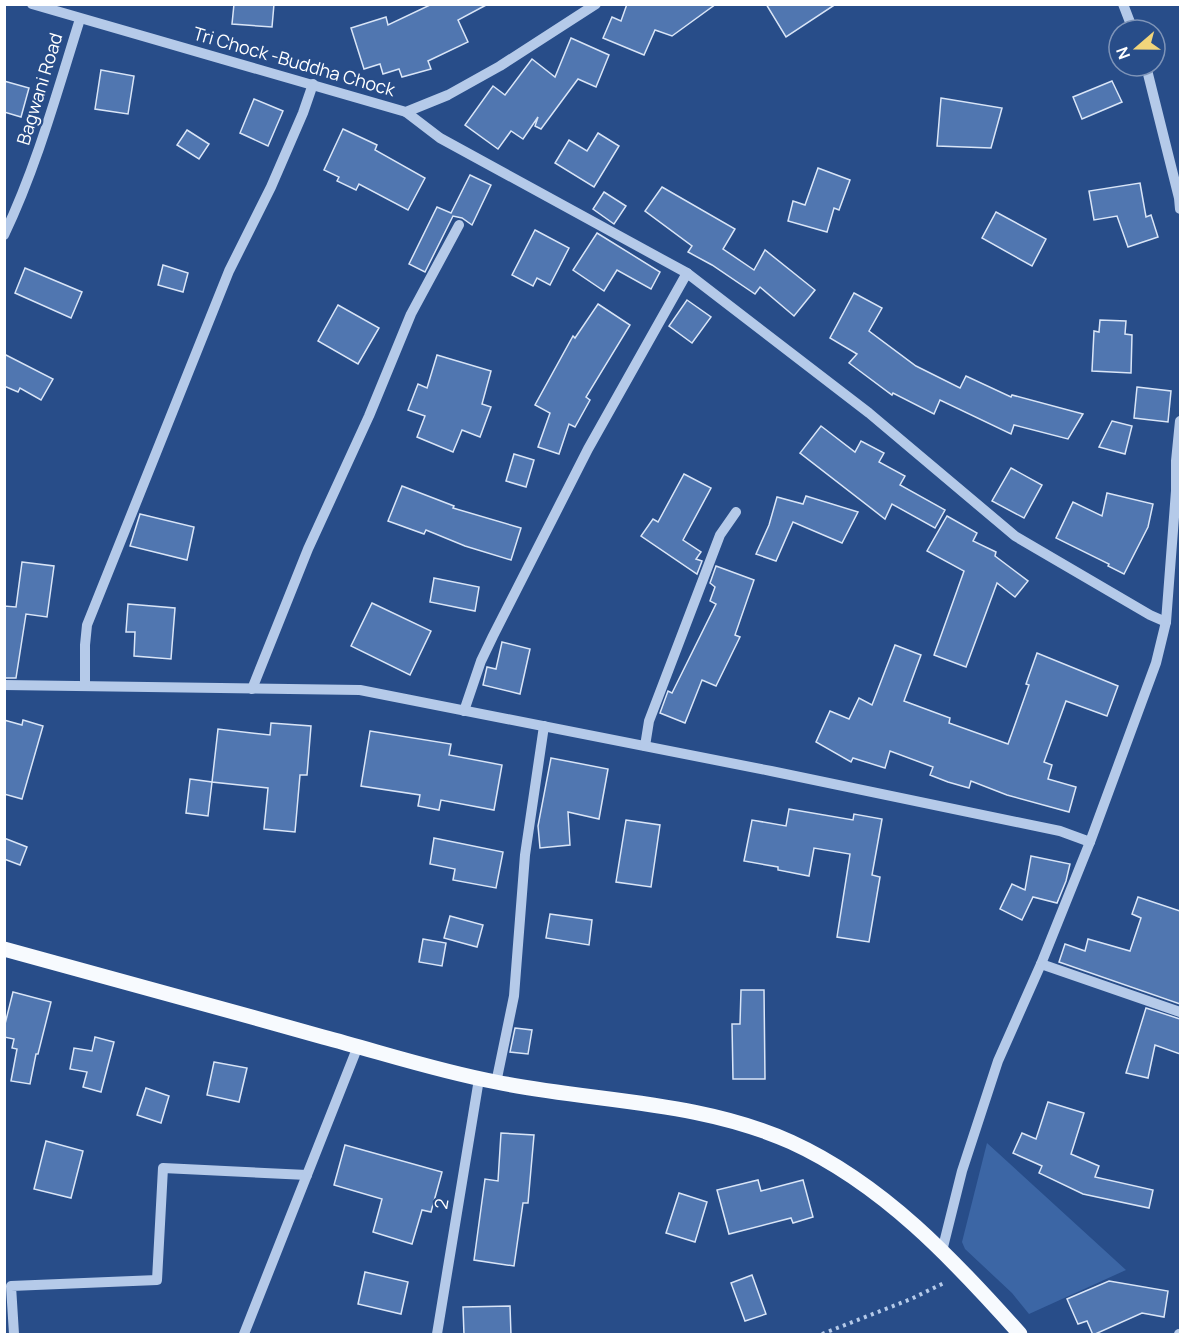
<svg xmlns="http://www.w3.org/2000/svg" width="1185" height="1339" font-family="Manrope,sans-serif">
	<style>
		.green { fill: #3c66a5 }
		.building { fill: #5076b0; stroke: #d9e5f7; stroke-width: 1.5 }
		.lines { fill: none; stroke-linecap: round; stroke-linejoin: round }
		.path { stroke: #b5cae9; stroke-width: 4; stroke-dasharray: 3 4.5; stroke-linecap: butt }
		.minor { stroke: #b5cae9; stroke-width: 10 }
		.major { stroke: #f7fafe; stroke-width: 15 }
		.labels { text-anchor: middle; stroke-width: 4.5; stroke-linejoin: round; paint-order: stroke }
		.street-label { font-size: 18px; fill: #fff; stroke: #284d89 }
	</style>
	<rect width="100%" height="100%" fill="#284d89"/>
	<polygon class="green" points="987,1143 1126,1270 1029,1314 1012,1293 965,1249 962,1242"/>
	<g class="building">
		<polygon points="234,4 274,4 272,27 232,24"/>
		<polygon points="432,4 488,4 458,20 468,42 428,61 431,69 402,77 399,69 383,74 380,64 364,69 351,28 386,17 388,25"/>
		<polygon points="627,4 716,4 672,36 655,30 644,55 603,38 612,17 621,21"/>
		<polygon points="766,4 836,4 786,37"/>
		<polygon points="571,38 609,55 596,87 578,79 541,129 535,126 538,117 523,139 511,131 498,149 465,125 493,86 505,95 532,59 555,77"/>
		<polygon points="101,70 134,76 128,114 95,109"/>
		<polygon points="4,81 29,88 21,117 4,112"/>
		<polygon points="1112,81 1122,102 1082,119 1073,97"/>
		<polygon points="941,98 1002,108 991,148 937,146"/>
		<polygon points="254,99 283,111 268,146 240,133"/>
		<polygon points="343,129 377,145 375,150 425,178 408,210 359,184 356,190 337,181 339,177 324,170"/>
		<polygon points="187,130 209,144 199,159 177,145"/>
		<polygon points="598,133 619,146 594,187 555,163 569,140 587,151"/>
		<polygon points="818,168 850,180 839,210 834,208 827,232 788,221 793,201 805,205"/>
		<polygon points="470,175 491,185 472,225 462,218 453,216 425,272 409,264 437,207 451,213"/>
		<polygon points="1140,183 1146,217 1151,215 1158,237 1128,247 1117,216 1094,220 1089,191"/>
		<polygon points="662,187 735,229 723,249 754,270 765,250 815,290 794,316 760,287 755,294 712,265 688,252 692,246 645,211"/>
		<polygon points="604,192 626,206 614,224 593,209"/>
		<polygon points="996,212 1046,239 1032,266 982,238"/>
		<polygon points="535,230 569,248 550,285 537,278 533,286 512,275"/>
		<polygon points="597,233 660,272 651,289 617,270 604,291 573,270"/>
		<polygon points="163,265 188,273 183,292 158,285"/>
		<polygon points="25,268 82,292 71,318 15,293"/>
		<polygon points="854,293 882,308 869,331 916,366 960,388 966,376 1011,397 1012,395 1083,414 1068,439 1014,425 1011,434 940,400 934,414 893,393 892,395 849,363 857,354 830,338"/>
		<polygon points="687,300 711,317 692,343 669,326"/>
		<polygon points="598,304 630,325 586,397 590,400 575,427 569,424 559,454 538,447 550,413 535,405 573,336 575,338"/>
		<polygon points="338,305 379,328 358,364 318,341"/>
		<polygon points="1100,320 1126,321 1125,334 1132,335 1131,373 1092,371 1094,331 1099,332"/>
		<polygon points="4,354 53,379 41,400 20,388 18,392 4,386"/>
		<polygon points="437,355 491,371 482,404 491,407 480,437 462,430 453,452 417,437 425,416 408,410 418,384 427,388"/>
		<polygon points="1137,387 1171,391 1168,422 1134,418"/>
		<polygon points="1112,421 1132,426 1125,454 1099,447"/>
		<polygon points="821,426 855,452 861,441 884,453 879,462 905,476 900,485 945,510 935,528 892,504 885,519 800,453"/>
		<polygon points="514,454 534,460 526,487 506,481"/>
		<polygon points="1011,468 1042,485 1024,518 992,501"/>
		<polygon points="684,474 711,488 683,540 701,552 696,559 702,561 697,574 641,536 653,519 658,522"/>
		<polygon points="402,486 454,506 453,508 521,528 511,560 465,546 426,530 424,534 388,521"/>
		<polygon points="1107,493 1153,504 1148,527 1124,574 1108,566 1109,564 1056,538 1073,502 1102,516"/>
		<polygon points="806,496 858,512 842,543 793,522 776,561 756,554 769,525 777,497 803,504"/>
		<polygon points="140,514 194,527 187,560 130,546"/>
		<polygon points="947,516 977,533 973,541 996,552 995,556 1028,581 1015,597 997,583 966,667 934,655 964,571 927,551"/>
		<polygon points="22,562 54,566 47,617 26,614 16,678 4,678 4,606 16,607"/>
		<polygon points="716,566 754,580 735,635 740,637 716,686 702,680 685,723 660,713 668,691 672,693 716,604 710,601 715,587 710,583"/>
		<polygon points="434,578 479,587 475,611 430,602"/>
		<polygon points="372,603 431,631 410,675 351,646"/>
		<polygon points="128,604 175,608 171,659 134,656 135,632 126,632"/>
		<polygon points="502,642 530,649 520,694 483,685 487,667 496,669"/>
		<polygon points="895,645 921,655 904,701 950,718 949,723 1008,744 1029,685 1026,684 1037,653 1118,686 1107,716 1066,701 1044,762 1052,765 1048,779 1076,787 1069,812 1007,795 971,781 969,788 948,782 930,775 933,767 890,751 885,768 853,758 851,762 816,742 830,711 849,719 859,698 872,705"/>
		<polygon points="4,720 22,725 23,720 43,726 22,799 4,794"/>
		<polygon points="271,723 311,726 307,775 300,775 295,832 264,829 268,788 212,782 218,729 270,735"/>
		<polygon points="370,731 451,744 449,755 502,765 494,810 441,800 439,810 418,806 420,795 361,786"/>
		<polygon points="551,758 608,769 599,819 568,812 570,845 540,848 538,826"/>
		<polygon points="190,779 212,782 208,816 186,813"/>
		<polygon points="789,809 853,820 854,814 882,819 872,875 880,877 869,942 837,937 850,854 814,848 809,876 778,870 778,867 744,861 752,820 786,826"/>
		<polygon points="626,820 660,825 651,887 616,882"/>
		<polygon points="4,838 27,847 20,865 4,859"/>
		<polygon points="434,838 503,852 496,888 453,880 455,869 430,864"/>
		<polygon points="1031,856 1070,864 1066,881 1057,903 1033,897 1022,920 1000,909 1012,884 1025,890"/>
		<polygon points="1138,897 1180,911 1180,1004 1059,962 1065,944 1085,951 1088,939 1130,951 1141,918 1132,914"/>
		<polygon points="550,914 592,920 589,945 546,938"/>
		<polygon points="450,916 483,925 477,947 444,938"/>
		<polygon points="423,939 446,943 442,966 419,962"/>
		<polygon points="741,990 764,990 765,1079 733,1079 732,1024 740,1024"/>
		<polygon points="13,992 51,1002 38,1054 36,1054 30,1084 11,1081 17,1049 12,1048 14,1039 4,1037 4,1028"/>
		<polygon points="1146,1008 1180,1019 1180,1054 1155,1045 1148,1078 1126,1073"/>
		<polygon points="515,1028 532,1030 528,1054 510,1052"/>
		<polygon points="95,1037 114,1042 101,1092 83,1087 87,1072 70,1069 74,1048 92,1051"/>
		<polygon points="214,1062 247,1068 239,1102 207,1095"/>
		<polygon points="146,1088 169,1096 161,1123 137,1115"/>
		<polygon points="1048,1102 1084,1113 1071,1154 1099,1166 1095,1177 1153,1190 1149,1208 1083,1194 1039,1173 1042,1166 1013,1153 1022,1133 1036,1139"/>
		<polygon points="501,1133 534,1135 528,1203 523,1203 514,1266 474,1260 485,1179 498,1181"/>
		<polygon points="46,1141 83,1151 71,1198 34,1189"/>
		<polygon points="345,1145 442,1172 431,1212 422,1210 412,1244 373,1232 382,1199 334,1185"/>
		<polygon points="758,1180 761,1191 803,1180 813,1217 793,1223 791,1218 729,1234 717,1190"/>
		<polygon points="679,1193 707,1202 695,1242 666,1233"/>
		<polygon points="365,1272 408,1282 401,1314 358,1304"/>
		<polygon points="752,1275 766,1314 745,1321 731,1283"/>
		<polygon points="1109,1281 1168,1291 1164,1317 1142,1313 1093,1335 1087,1321 1078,1324 1067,1299"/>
		<polygon points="510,1306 511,1335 464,1335 463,1307"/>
	</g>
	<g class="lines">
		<polyline class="path" points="822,1334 911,1299 946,1282"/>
		<g class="minor">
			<polyline points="32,4 406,112 448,95 500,66 596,4"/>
			<polyline points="1123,4 1133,30"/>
			<polyline points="1146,66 1179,198 1180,209"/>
			<polyline points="406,112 440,138 687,273"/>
			<path d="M4 235C37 166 57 92 80 19"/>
			<polyline points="4,685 360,690 771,771 1060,831 1090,842"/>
			<polyline points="85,686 85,645 87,625 229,271 271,187 303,113 313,84"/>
			<polyline points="252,689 308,549 369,416 411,314 459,225"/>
			<polyline points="464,711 481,661 493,636 588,449 687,273 869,413 1015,536 1150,615 1166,622"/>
			<polyline points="645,746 649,721 720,535 736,512"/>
			<polyline points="1041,964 1180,1012"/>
			<polyline points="496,1083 514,996 525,855 544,726"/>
			<polyline points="942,1251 962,1171 998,1061 1041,964 1090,842 1156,663 1166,622 1176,491 1176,461 1180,421"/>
			<polyline points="14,1334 11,1286 157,1280 163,1168 307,1175"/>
			<polyline points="244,1334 358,1046"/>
			<polyline points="437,1334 479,1079"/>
			<polyline points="1179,1334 1180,1334"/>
		</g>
		<path class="major" d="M4 949C111 978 217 1007 323 1037 380 1052 437 1071 496 1082 593 1102 698 1100 791 1142 883 1184 954 1260 1020 1334"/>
	</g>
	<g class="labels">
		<g class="street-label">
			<text transform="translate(294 62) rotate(16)" y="6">Tri Chock -Buddha Chock</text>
			<text transform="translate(40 89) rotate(-73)" y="6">Bagwani Road</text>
			<text transform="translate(442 1204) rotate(-81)" y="6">2</text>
		</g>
	</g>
	<rect width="1185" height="1339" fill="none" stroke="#ffffff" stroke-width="12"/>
	<g transform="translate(1137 48) rotate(250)"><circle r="28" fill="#284d89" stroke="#7e94b8" stroke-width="1.5"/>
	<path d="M0-4.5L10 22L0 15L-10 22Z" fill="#f1d57b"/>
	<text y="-9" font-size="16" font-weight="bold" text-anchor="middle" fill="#ffffff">N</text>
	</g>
</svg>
